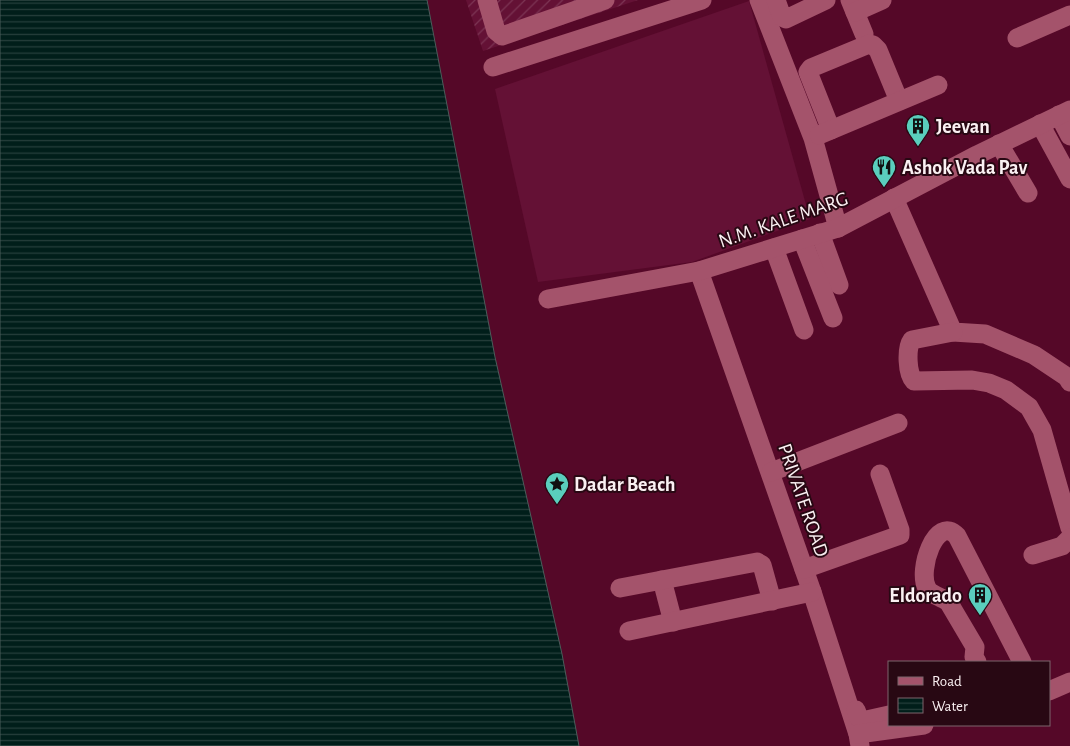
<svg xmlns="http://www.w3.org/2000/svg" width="1070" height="746" font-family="'Alegreya Sans',sans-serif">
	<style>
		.built { fill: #641135 }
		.industrial { fill: url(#industrial-furrows) }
		.water { fill: url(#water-rules); stroke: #4b5d5b }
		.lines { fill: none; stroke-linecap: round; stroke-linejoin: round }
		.minor { stroke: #a4536b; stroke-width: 19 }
		.labels { text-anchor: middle; stroke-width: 4; stroke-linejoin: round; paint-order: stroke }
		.poi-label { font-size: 20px; font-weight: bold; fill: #faf0f2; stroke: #280813; text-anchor: start }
		.street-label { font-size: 20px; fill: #faf0f2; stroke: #280813 }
	</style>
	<defs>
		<pattern id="industrial-furrows" width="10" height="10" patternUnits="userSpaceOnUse" patternTransform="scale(1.25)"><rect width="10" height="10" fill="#641135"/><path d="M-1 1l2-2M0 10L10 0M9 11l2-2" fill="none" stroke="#7b3453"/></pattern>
		<pattern id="water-rules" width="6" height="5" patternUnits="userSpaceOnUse" patternTransform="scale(1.25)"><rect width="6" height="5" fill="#001e1a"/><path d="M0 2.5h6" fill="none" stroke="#263f3c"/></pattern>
	</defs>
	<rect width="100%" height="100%" fill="#550828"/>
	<polygon class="built" points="749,1 810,219 692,262 538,282 495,89"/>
	<polygon class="industrial" points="466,0 638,0 483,51"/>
	<polygon class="water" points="0,0 427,0 495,357 562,654 579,746 0,746"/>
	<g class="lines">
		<g class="minor">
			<polyline points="487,0 496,31 502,36 605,0"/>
			<polyline points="759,0 813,138 838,228"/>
			<polyline points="776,0 782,17 786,19 826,0"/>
			<polyline points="850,0 864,34"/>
			<polyline points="855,12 882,0"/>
			<polyline points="1017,38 1070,15"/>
			<polyline points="493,67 702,0"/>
			<polyline points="1059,115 1070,136"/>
			<polyline points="1040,124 1070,179"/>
			<polyline points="831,130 808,72 811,68 869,44 873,45 878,50 899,101"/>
			<polyline points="819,135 938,85"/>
			<polyline points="999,144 1028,193"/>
			<polyline points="894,198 953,332 985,334 1034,355 1067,377 1070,382"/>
			<polyline points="820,233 839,285"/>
			<polyline points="802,239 833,318"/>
			<polyline points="774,248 804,330"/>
			<polyline points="699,271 812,592 858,734 860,746"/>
			<polyline points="548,299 699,271 838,228 977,155 1070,110"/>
			<path d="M953 332 912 340C906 348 907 374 914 381L972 380 989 383 1006 390 1029 407 1042 430 1070 528"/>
			<polyline points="771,472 898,423"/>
			<polyline points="1033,555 1062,546 1070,538"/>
			<polyline points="804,569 900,535 900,530 880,474"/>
			<polyline points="662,580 673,622"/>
			<polyline points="620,588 757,562 762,565 772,601"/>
			<polyline points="629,631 812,592"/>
			<path d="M977 662 974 657 975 647 949 603C943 597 930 595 927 588 917 571 936 513 957 536L1022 662"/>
			<polyline points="1049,691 1070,682"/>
			<polyline points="856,710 859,718 862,721 889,715"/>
			<polyline points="858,734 924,725"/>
		</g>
	</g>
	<defs>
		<g id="building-pin" transform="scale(1.25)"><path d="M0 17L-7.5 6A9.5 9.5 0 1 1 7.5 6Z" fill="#5acebd" stroke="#280813"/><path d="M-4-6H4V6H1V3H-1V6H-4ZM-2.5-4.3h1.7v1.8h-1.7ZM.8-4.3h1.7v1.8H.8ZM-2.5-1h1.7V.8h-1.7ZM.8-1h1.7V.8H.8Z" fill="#111"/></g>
		<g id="restaurant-pin" transform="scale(1.25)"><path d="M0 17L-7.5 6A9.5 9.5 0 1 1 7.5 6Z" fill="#5acebd" stroke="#280813"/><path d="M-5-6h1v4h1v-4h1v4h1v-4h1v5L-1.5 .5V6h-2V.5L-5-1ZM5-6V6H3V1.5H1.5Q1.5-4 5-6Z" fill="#111"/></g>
		<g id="sight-pin" transform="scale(1.25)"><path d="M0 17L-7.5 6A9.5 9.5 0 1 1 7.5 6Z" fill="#5acebd" stroke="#280813"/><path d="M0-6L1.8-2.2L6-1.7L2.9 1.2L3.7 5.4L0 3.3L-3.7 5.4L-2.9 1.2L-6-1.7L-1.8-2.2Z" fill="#111"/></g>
	</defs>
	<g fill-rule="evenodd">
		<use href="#building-pin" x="918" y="126"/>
		<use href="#restaurant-pin" x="884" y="167"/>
		<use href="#sight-pin" x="557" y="484"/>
		<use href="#building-pin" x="980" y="595"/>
	</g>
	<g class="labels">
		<g class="poi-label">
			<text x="936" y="133">Jeevan</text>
			<text x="902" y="174">Ashok Vada Pav</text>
			<text x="574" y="491">Dadar Beach</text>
			<text x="962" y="602" text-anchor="end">Eldorado</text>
		</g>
		<g class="street-label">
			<text transform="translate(783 219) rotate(-19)" y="7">N.M. KALE MARG</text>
			<text transform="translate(804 500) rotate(71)" y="7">PRIVATE ROAD</text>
		</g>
	</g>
	<rect x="888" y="661" width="162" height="65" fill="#280813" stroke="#7c656c"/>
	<rect x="898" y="677" width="25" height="8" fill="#a4536b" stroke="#7c656c"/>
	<text x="932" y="686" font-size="15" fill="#faf0f2">Road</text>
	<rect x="898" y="698" width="25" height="15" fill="url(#water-rules)" stroke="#7c656c"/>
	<text x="932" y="711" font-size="15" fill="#faf0f2">Water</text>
</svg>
